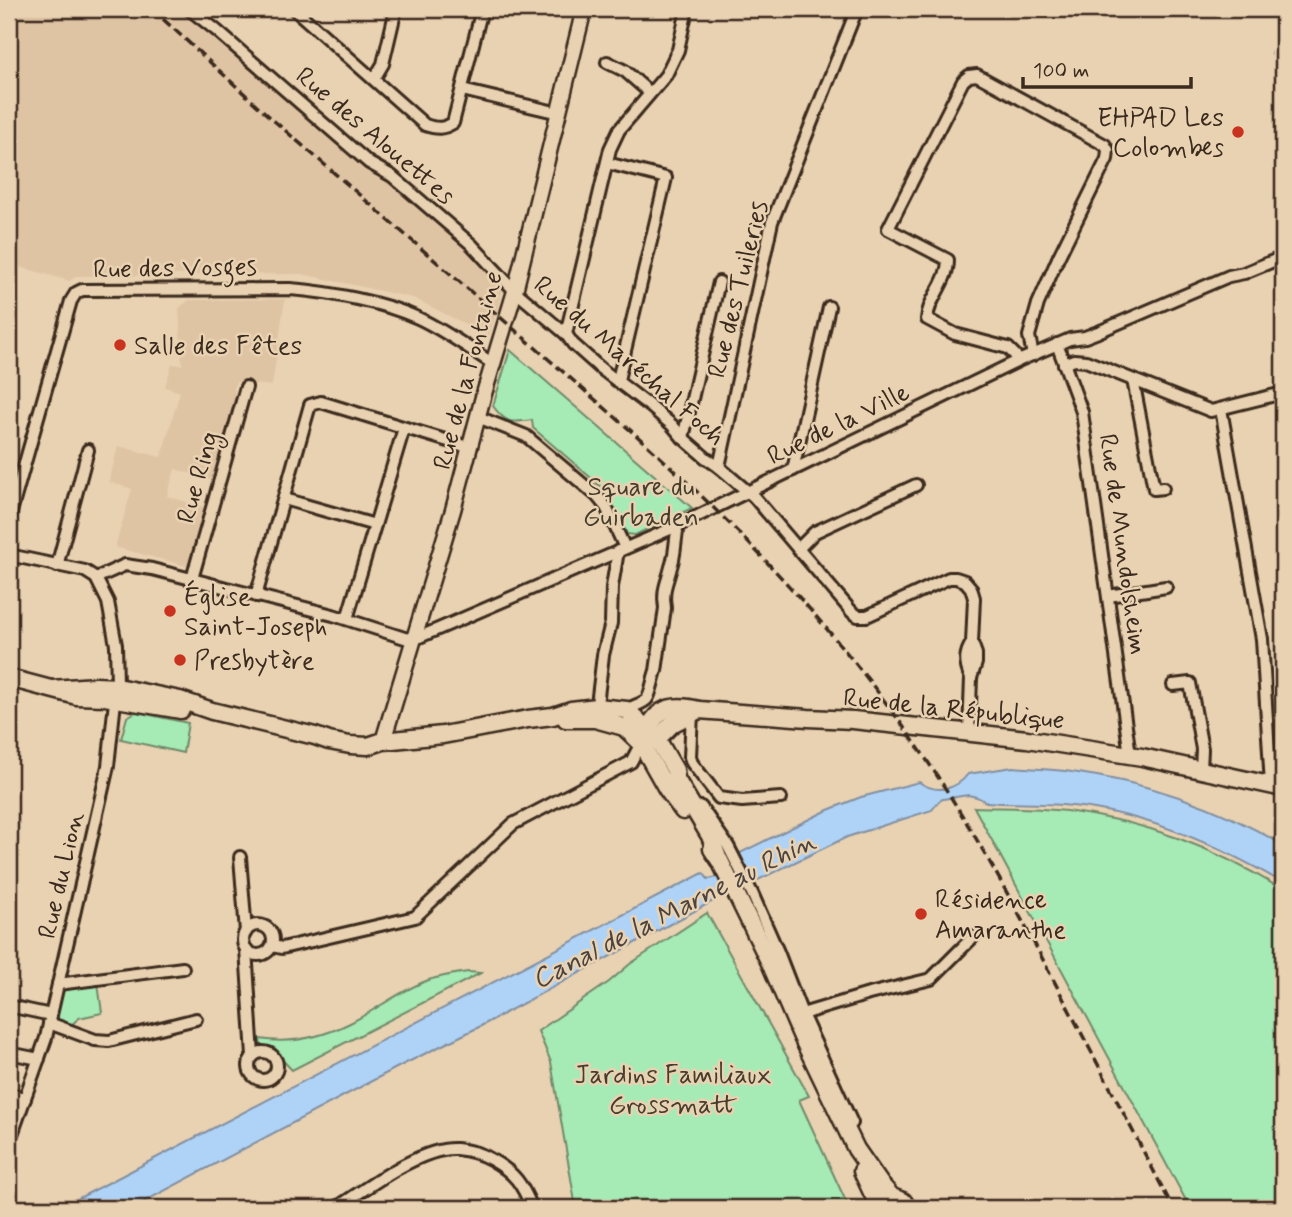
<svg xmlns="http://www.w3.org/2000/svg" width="1292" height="1217" font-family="Mynerve,sans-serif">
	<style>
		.built { fill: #dfc4a4 }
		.green { fill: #a6eab6; stroke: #708a6a; stroke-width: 2 }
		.water { fill: #afd3f7; stroke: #818fa0; stroke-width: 2 }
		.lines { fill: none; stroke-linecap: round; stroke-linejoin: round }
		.minor-casing { stroke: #3b2a1e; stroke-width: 16 }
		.tertiary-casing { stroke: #3b2a1e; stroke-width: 19 }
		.secondary-casing { stroke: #3b2a1e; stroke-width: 21 }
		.minor { stroke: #e9d2b2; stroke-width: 10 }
		.tertiary { stroke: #e9d2b2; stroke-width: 14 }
		.secondary { stroke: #e9d2b2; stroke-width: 16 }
		.rail { stroke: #3b2a1e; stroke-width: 3.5; stroke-dasharray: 10 5; stroke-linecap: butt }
		.poi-dot { fill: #c8321e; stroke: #e9d2b2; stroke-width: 2.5 }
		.labels { text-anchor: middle; stroke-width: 5; stroke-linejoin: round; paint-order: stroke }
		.poi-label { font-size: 26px; fill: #3b2a1e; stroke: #e9d2b2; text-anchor: start }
		.street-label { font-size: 26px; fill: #3b2a1e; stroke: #e9d2b2 }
		.park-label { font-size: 26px; fill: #463d2d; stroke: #e9d2b2 }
		.water-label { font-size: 28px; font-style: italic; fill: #4c433f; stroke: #e9d2b2 }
	</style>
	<rect width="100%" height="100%" fill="#e9d2b2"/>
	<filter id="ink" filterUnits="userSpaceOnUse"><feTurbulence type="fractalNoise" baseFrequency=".0143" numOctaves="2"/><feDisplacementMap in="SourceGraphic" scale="14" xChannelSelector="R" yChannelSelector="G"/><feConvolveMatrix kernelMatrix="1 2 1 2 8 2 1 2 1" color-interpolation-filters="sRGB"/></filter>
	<g filter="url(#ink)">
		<g class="built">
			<polygon points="9,9 184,9 195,20 362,165 389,182 473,256 503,290 489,336 413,298 302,274 76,276 70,281 9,264"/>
			<polygon points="285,299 272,386 236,382 234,388 237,403 215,481 175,469 167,496 207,508 190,567 115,547 132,489 109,482 118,446 161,457 180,392 165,387 172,364 182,365 179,308 189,300"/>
		</g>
		<g class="green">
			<polygon points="1280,9 1283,9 1283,59 1272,54"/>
			<path d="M510 350 692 508 635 535 627 534 605 490 533 428 532 420C512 423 506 424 493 406Z"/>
			<polygon points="136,712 188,723 183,753 121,739 127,717"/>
			<path d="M974 807C1004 808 1036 807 1066 811 1146 821 1215 848 1283 890V1208H1190Z"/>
			<polygon points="707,913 809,1096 799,1100 849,1208 576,1208 551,1062 538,1031 609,982 630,964"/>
			<path d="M468 972 481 973 292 1070 273 1050 261 1047 260 1039C291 1044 322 1037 350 1023 376 1010 398 992 426 981 439 976 454 974 468 972Z"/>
			<polygon points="98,983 102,1013 79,1018 69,1027 54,1021 61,989"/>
		</g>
		<path class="water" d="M1013 767C1033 769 1052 769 1072 772 1146 782 1219 807 1283 845V883C1215 843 1141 811 1062 805 1036 803 1011 804 986 802L977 797 968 795 943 799 939 801 932 810 847 837 758 880C754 879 750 877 746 876 734 875 715 889 713 901L479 1027 400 1066 132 1208H60L703 873 708 879C717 878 731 872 737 865 741 861 740 858 740 853L828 810 861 797 919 782C936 794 956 790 968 774Z"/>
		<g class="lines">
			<g class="minor-casing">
				<g id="minor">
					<polyline points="189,9 216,30 369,163 392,176 471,244 515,291 566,334 573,344 600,368 651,407 672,425 683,438 706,458 719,467 754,497 852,612 858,616 867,616 949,578 956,578 965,581 971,588 974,598 972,643 976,654 976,663 971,678 969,733"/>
					<path d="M294 9 425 125C437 129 443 129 453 123L482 9"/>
					<polyline points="607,62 625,71 650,93"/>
					<polyline points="374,79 383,64 396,9"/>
					<polyline points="462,90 559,113"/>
					<polyline points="607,163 666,178 618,380"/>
					<polyline points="566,334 610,149 619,130 666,75 678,50 687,9"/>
					<polyline points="1057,344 1082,412 1130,755"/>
					<path d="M1018 361 1015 355 1008 348 955 334 927 319C928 298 948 283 948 260L888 229 963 81 969 76 977 75 1105 145 1108 150 1107 159 1059 256 1038 304 1029 336 1033 355"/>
					<polyline points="1064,364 1074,360 1086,361 1211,411 1283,393"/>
					<polyline points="1133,380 1154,489 1163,488"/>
					<polyline points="1221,409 1262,639 1271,785"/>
					<polyline points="478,417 526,436 597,496 606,507 625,548"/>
					<polyline points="683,438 719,282"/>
					<polyline points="719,467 772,222 857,9"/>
					<polyline points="793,470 829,307"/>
					<polyline points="284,499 375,525"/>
					<path d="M9 519 71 301 76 293 82 290 290 289C329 292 383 302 418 318 444 330 469 348 493 364"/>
					<polyline points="798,549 815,532 916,485"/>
					<polyline points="9,555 85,571 96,578 108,602 116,645 117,683 108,766 51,1015 46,1038 9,1143"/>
					<polyline points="57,566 88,450"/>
					<polyline points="96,578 125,565 152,569 333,615 414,641"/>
					<polyline points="192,579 246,387"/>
					<polyline points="256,596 310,405 321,402 471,448"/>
					<polyline points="1108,596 1166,587"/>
					<polyline points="347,619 404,428"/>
					<polyline points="415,639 675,527 1018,361 1070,339 1085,337 1098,332 1229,276 1244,273 1283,257"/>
					<path d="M971 678C965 666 964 654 972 643"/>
					<polyline points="1173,685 1190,683 1202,749 1201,770"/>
					<path d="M627 710C633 706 644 703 647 699 651 694 653 678 656 671L665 608C662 589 667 584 671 567 675 556 675 543 677 532L675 527"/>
					<polyline points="596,713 603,655 611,623 612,587 618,551"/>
					<polyline points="692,713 690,757 692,763 719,798 742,801 781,798"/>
					<polyline points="701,807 728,846 752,893 778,952 802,1014 852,1123"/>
					<polyline points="240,857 246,932"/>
					<circle cx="258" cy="940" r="15"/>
					<polyline points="272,946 282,948 415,917 513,824 631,762 641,743"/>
					<polyline points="246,949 253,1056"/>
					<polyline points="58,984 183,968"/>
					<polyline points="9,1006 51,1015"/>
					<polyline points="802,1014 869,994 931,979 973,937"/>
					<polyline points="49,1023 95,1040 109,1041 196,1019"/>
					<circle cx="263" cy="1066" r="14"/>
					<polyline points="9,1053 39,1059"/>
					<polyline points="9,1093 25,1099"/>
					<path d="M336 1208C366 1189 420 1147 456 1149 468 1150 482 1154 492 1160 515 1173 522 1184 532 1208"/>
				</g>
			</g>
			<g class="tertiary-casing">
				<polyline id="tertiary" points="383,741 453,510 483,397 515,291 584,9"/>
			</g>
			<g class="secondary-casing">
				<g id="secondary">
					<polyline points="9,678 77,696 105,697 181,710"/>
					<polyline points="52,689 96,686 117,687 180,700 212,711 315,736 329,741 350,745 368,746 383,741 443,735 528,719 553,716 571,710 597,707 627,710 657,739 675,770 676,779 710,836 717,855"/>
					<polyline points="566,719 595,719 624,727 641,743 667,789 683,811"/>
					<polyline points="647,742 657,739 672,724 699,710"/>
					<path d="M641 743C654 713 664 701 699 710L808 718 853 720 1027 739 1142 757 1283 788"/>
					<polyline points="712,849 720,861 771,965 802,1037 856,1149 881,1185 892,1197 903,1201 908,1208"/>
					<polyline points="862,1171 877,1203"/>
				</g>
			</g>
			<use href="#minor" class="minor"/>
			<use href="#tertiary" class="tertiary"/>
			<use href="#secondary" class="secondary"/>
			<path class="rail" d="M152 9 272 119 637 436C745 533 844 638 926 759 978 836 1022 919 1065 1002 1101 1070 1137 1139 1173 1208"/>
		</g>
	</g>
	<g class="poi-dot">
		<circle cx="1238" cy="132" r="7"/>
		<circle cx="120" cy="345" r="7"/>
		<circle cx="170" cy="611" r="7"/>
		<circle cx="180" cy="660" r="7"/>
		<circle cx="921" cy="914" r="7"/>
	</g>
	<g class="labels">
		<g class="poi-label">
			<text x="1224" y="126" text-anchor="end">EHPAD Les<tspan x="1224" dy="30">Colombes</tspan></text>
			<text x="134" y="354">Salle des Fêtes</text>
			<text x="184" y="605">Église<tspan x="184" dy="30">Saint-Joseph</tspan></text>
			<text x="194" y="669">Presbytère</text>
			<text x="935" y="908">Résidence<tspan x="935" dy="30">Amaranthe</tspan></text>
		</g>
		<g class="street-label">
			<text transform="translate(376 135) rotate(40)" y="9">Rue des Alouettes</text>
			<text transform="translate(175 267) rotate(-1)" y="9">Rue des Vosges</text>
			<text transform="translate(737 289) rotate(-76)" y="9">Rue des Tuileries</text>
			<text transform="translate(630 360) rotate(41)" y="9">Rue du Maréchal Foch</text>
			<text transform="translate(467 370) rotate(-75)" y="9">Rue de la Fontaine</text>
			<text transform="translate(838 423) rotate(-26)" y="9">Rue de la Ville</text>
			<text transform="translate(197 477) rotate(-74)" y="9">Rue Ring</text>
			<text transform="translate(1124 544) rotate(82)" y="9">Rue de Mundolsheim</text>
			<text transform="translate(954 708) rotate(6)" y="9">Rue de la République</text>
			<text transform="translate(60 875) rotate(-77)" y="9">Rue du Lion</text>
		</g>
		<g class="park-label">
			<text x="641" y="495">Square du<tspan x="641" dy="30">Guirbaden</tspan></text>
			<text x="673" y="1083">Jardins Familiaux<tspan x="673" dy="30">Grossmatt</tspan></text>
		</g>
		<g class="water-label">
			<text transform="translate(673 909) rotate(-27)" y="10">Canal de la Marne au Rhin</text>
		</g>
	</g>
	<rect width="1292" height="1217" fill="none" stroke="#e9d2b2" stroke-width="35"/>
	<rect x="18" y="18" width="1257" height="1182" fill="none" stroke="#3b2a1e" stroke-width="2.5" filter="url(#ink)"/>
	<path d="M1023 77v10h168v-10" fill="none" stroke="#3b2a1e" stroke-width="3.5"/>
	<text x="1033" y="77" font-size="21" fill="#3b2a1e" stroke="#e9d2b2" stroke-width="5" paint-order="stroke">100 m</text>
</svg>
